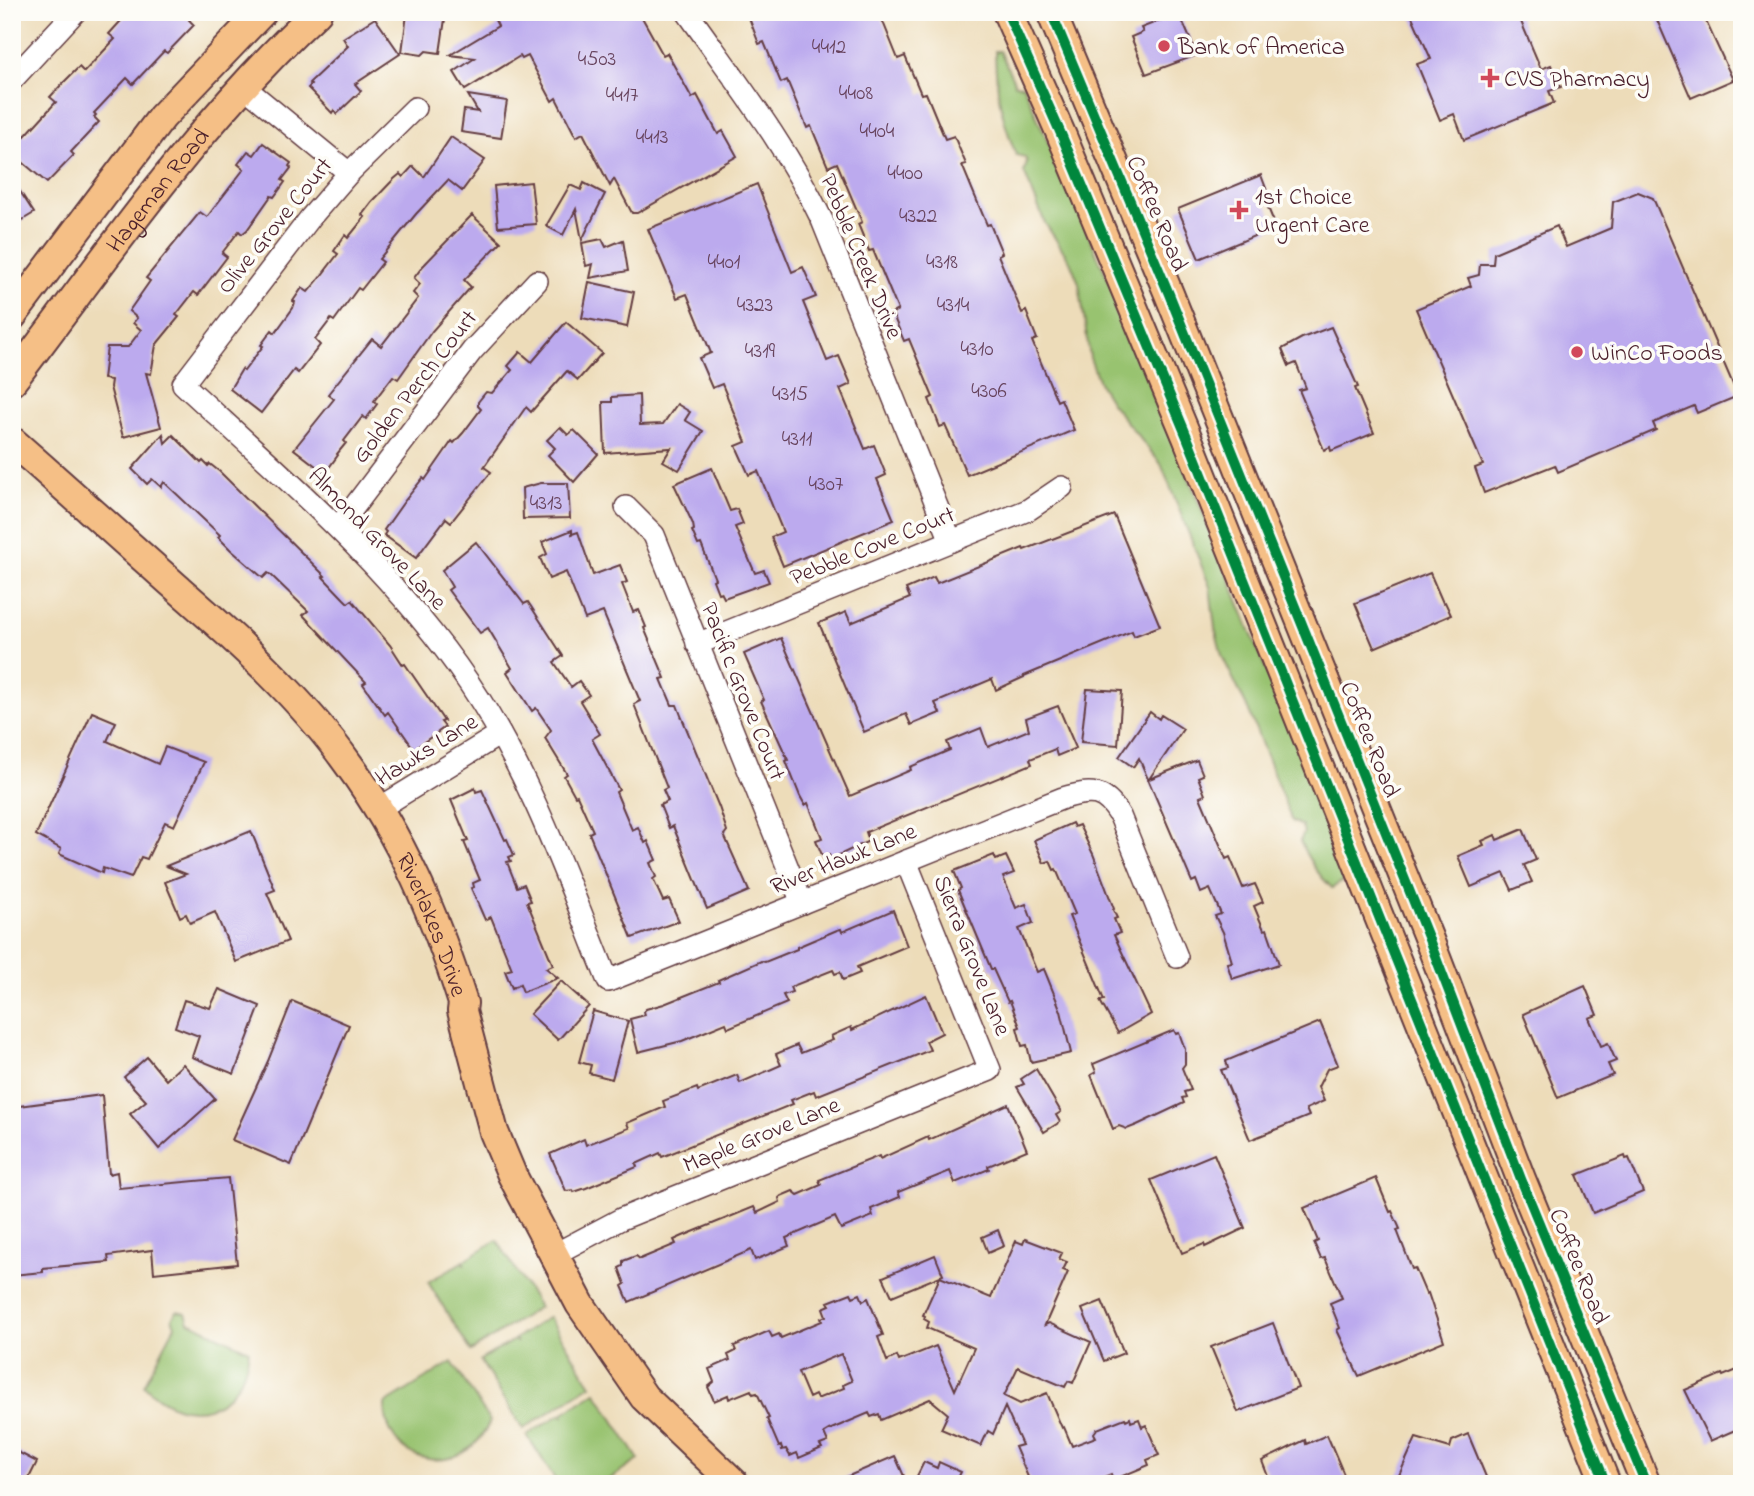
<svg xmlns="http://www.w3.org/2000/svg" width="1754" height="1496" font-family="'Indie Flower',sans-serif">
	<style>
		.green { fill: #98c370; stroke: #71714e; stroke-width: 2 }
		.building { fill: #bcaaee; fill-rule: evenodd }
		.lines { fill: none; stroke-linecap: round; stroke-linejoin: round }
		.minor-casing { stroke: #623b40; stroke-width: 24 }
		.major-casing { stroke: #623b40; stroke-width: 32 }
		.minor { stroke: #fff; stroke-width: 21 }
		.major { stroke: #f5bf86; stroke-width: 28 }
		.cycleway-casing { stroke: #fdfcf7; stroke-width: 15 }
		.cycleway { stroke: #00873e; stroke-width: 10 }
		.poi-dot { fill: #d1495b; stroke: #fdfcf7; stroke-width: 2.5 }
		.labels { text-anchor: middle; stroke-width: 7; stroke-linejoin: round; paint-order: stroke }
		.number-label { font-size: 21px; fill: #66425c }
		.poi-label { font-size: 24px; fill: #4a1f2b; stroke: #fdfcf7; text-anchor: start }
		.street-label { font-size: 24px; fill: #4a1f2b; stroke: #fdfcf7 }
	</style>
	<rect width="100%" height="100%" fill="#fdfcf7"/>
	<filter id="ink" filterUnits="userSpaceOnUse"><feTurbulence type="fractalNoise" baseFrequency=".0143" numOctaves="2"/><feDisplacementMap in="SourceGraphic" scale="14" xChannelSelector="R" yChannelSelector="G"/><feConvolveMatrix kernelMatrix="1 2 1 2 8 2 1 2 1" color-interpolation-filters="sRGB"/></filter>
	<filter id="wash" filterUnits="userSpaceOnUse"><feTurbulence type="fractalNoise" baseFrequency=".00686" numOctaves="4" result="noise"/><feDisplacementMap in="SourceGraphic" scale="28" xChannelSelector="R" yChannelSelector="G"/><feGaussianBlur stdDeviation="1.57" result="paint"/><feColorMatrix in="noise" values="0 0 0 0 0 0 0 0 0 0 0 0 0 0 0 0 0 1.4 0 .05"/><feComposite in="paint" operator="in"/></filter>
	<g filter="url(#wash)">
		<rect width="100%" height="100%" fill="#eddcb9"/>
		<g class="green">
			<path d="M995 51H1000L1015 84 1023 85 1120 307 1336 844 1343 881 1332 888C1317 874 1308 860 1300 841L1304 833 1302 826 1292 821 1247 707 1222 656 1215 628 1210 587 1161 464 1111 403 1100 385 1090 358 1079 283 1070 261 1045 223 1024 172 1027 162 1025 157 1016 155C1001 116 996 92 995 51Z"/>
			<polygon points="497,1240 539,1307 471,1351 428,1282 462,1262 465,1265 463,1261"/>
			<path d="M177 1311 186 1313 189 1322 249 1350C242 1412 186 1430 144 1385L175 1326 172 1318Z"/>
			<polygon points="549,1317 591,1385 523,1429 480,1360 514,1340 517,1343 515,1339"/>
			<path d="M452 1362 490 1421C466 1480 385 1469 385 1404Z"/>
			<polygon points="596,1392 639,1460 602,1484 558,1484 527,1435 561,1414 564,1418 562,1414"/>
		</g>
		<g id="blocks">
			<g class="building">
				<polygon points="129,12 196,12 189,20 194,25 167,53 164,51 133,84 127,78 94,113 96,115 94,117 99,122 71,152 74,155 47,183 12,153 12,144 22,133 25,136 56,102 50,97 62,84 79,67 84,72 115,39 109,34"/>
				<polygon points="491,12 639,12 663,55 667,53 692,98 697,95 718,134 723,131 737,156 637,213 632,213 614,179 610,186 583,133 576,137 556,98 552,101 528,56 522,59 520,56 465,90 454,72 475,58 450,55 498,26"/>
				<polygon points="755,12 879,12 898,59 905,56 921,94 926,93 945,139 954,136 966,164 962,165 987,225 990,224 1002,253 998,255 1022,313 1026,311 1037,339 1032,341 1057,401 1061,399 1074,430 967,475 945,425 940,427 929,399 933,397 909,339 904,341 892,313 898,310 873,250 869,251 858,224 862,222 837,163 828,167 811,126 807,128 787,80 781,83 764,42 759,44 748,15"/>
				<polygon points="1410,12 1517,12 1541,69 1551,65 1561,87 1549,91 1554,103 1464,140 1454,114 1440,120 1417,64 1431,59"/>
				<polygon points="1675,12 1695,12 1698,19 1704,17 1733,80 1691,98 1657,20"/>
				<polygon points="1179,13 1197,55 1146,74 1131,37 1143,32 1141,28"/>
				<polygon points="407,14 445,19 440,53 426,51 422,55 402,52"/>
				<polygon points="375,18 400,54 355,84 361,91 337,114 334,110 332,113 308,88 311,85 309,83 348,46 343,38"/>
				<polygon points="468,95 507,101 501,138 461,132 464,110 478,112"/>
				<polygon points="451,137 485,160 462,191 448,180 416,214 379,259 383,262 361,290 358,288 334,321 331,319 315,340 320,345 298,373 294,370 261,413 230,389 242,369 244,371 263,346 261,345 272,330 275,333 293,308 295,302 293,301 302,288 308,292 318,280 338,254 334,251 345,235 348,238 365,217 362,215 372,202 393,180 400,174 403,177 413,166 424,177"/>
				<polygon points="263,143 291,163 289,166 291,168 282,180 285,182 274,197 271,196 247,230 242,234 239,231 222,253 227,257 198,295 194,292 176,315 179,317 156,345 151,374 146,373 161,427 123,437 110,387 111,380 103,379 107,347 128,347 141,330 133,323 137,318 129,311 150,281 146,278 200,212 207,217 244,169 238,164 248,151 254,155"/>
				<polygon points="1261,175 1267,191 1262,193 1276,227 1199,259 1178,209"/>
				<polygon points="12,179 34,213 19,222 12,212"/>
				<polygon points="531,182 536,224 498,227 494,186"/>
				<polygon points="584,183 605,194 582,240 576,209 563,235 546,226 570,185 581,190"/>
				<polygon points="757,184 792,272 803,267 816,297 803,302 827,361 839,356 851,384 840,389 865,449 874,445 886,475 877,479 894,520 783,566 771,537 783,532 758,471 749,475 736,446 746,442 722,384 712,388 699,358 711,353 687,294 677,298 648,229"/>
				<polygon points="1638,192 1653,198 1738,396 1697,413 1694,406 1653,423 1656,430 1558,472 1555,465 1484,493 1475,468 1483,465 1416,309 1471,286 1468,278 1479,275 1480,264 1493,264 1494,253 1557,226 1566,247 1611,228 1613,202"/>
				<polygon points="472,215 501,242 464,280 471,287 432,331 398,379 393,376 374,401 377,404 366,419 363,416 344,441 346,443 337,454 338,455 325,473 294,449 334,399 328,394 372,339 381,346 418,298 413,293 420,284 414,278 423,266"/>
				<polygon points="602,239 606,247 623,240 628,271 590,278 593,264 586,266 582,243"/>
				<polygon points="589,282 634,292 627,327 582,318"/>
				<polygon points="566,322 602,353 578,380 567,371 531,412 526,407 484,467 491,472 451,522 446,518 416,558 384,535 386,532 384,530 403,503 423,478 425,480 452,441 454,443 463,433 481,409 478,406 478,402 486,392 492,393 512,370 508,366 520,352 532,362"/>
				<polygon points="1331,327 1358,387 1355,388 1374,433 1331,451 1330,447 1324,450 1299,390 1306,388 1296,363 1289,366 1282,349 1302,338"/>
				<polygon points="639,395 640,425 663,424 677,404 690,412 685,420 703,431 679,470 663,461 671,448 605,453 603,402 612,402 612,397"/>
				<polygon points="560,427 568,435 574,430 598,454 574,482 548,455 555,448 547,440"/>
				<polygon points="163,434 165,443 173,435 201,463 203,461 208,466 210,464 220,472 325,576 323,577 344,599 348,603 352,600 390,645 403,665 405,664 444,721 441,722 445,727 414,749 388,712 385,715 363,684 366,682 303,615 308,611 271,575 268,573 263,578 231,550 218,537 220,535 164,482 161,487 152,479 147,484 132,469"/>
				<polygon points="712,468 730,511 737,509 743,524 735,527 755,573 764,570 769,582 724,598 721,592 718,593 713,580 715,579 701,544 698,545 692,531 694,530 693,524 674,484"/>
				<polygon points="568,483 570,518 523,519 522,488 541,483"/>
				<polygon points="1114,515 1160,626 1134,636 1132,631 1024,676 1024,677 996,690 992,679 935,703 940,713 911,725 906,714 864,732 819,623 846,612 851,623 910,598 906,589 934,577 937,583 1023,548 1024,550"/>
				<polygon points="572,530 572,534 578,532 593,575 620,565 627,582 622,584 624,589 633,612 639,610 646,627 644,628 665,678 661,679 672,705 677,705 682,718 719,807 727,831 724,835 749,891 707,909 673,826 669,828 660,805 668,801 663,790 667,788 634,704 640,701 603,612 585,619 566,572 549,579 540,558 547,554 542,542"/>
				<polygon points="476,542 524,604 528,602 563,656 554,662 571,687 579,681 589,695 580,701 600,734 592,739 619,790 616,792 632,830 638,827 645,843 648,841 656,860 650,863 656,877 653,879 663,901 669,899 679,921 632,938 589,833 593,831 577,795 575,796 564,776 567,774 545,738 551,730 536,708 532,711 507,672 512,668 488,628 480,633 448,590 452,587 442,570"/>
				<polygon points="1430,573 1443,603 1445,602 1451,615 1374,648 1355,603"/>
				<polygon points="781,638 850,796 911,770 910,767 950,750 947,742 981,728 988,747 1029,730 1026,718 1058,706 1076,748 1057,756 1055,749 1030,759 1032,764 866,832 869,841 831,859 829,855 825,856 822,855 816,840 822,838 808,803 805,805 800,796 786,761 788,760 761,701 764,700 744,654"/>
				<polygon points="1087,689 1122,691 1118,745 1081,742"/>
				<polygon points="92,712 116,722 107,741 158,764 165,747 204,762 174,826 165,822 147,859 141,857 131,878 103,868 102,873 59,854 61,849 36,835"/>
				<polygon points="1150,712 1159,719 1161,715 1183,729 1149,779 1197,760 1203,775 1198,777 1205,795 1200,797 1226,859 1230,857 1243,888 1255,884 1263,902 1254,906 1264,930 1267,929 1279,964 1232,979 1227,963 1232,962 1223,932 1215,916 1221,914 1210,889 1201,893 1196,880 1192,882 1139,758 1133,767 1119,757"/>
				<polygon points="475,788 476,792 482,790 505,840 507,839 514,855 509,857 511,861 507,862 517,887 524,884 531,901 527,902 553,965 546,968 558,978 523,992 520,984 512,988 505,971 512,969 491,917 485,920 471,888 474,887 473,883 480,880 464,842 468,841 451,800"/>
				<polygon points="1072,823 1074,827 1079,825 1093,854 1114,909 1113,910 1117,918 1114,919 1120,933 1114,935 1151,1014 1118,1033 1100,1001 1104,1000 1069,916 1075,914 1056,869 1054,870 1050,861 1044,863 1034,840"/>
				<polygon points="1523,829 1536,860 1524,865 1532,882 1512,890 1504,873 1471,887 1458,856 1484,845 1482,841 1495,835 1497,840"/>
				<polygon points="251,831 275,890 267,893 288,941 236,962 215,912 190,923 186,914 180,917 165,882 186,874 166,866"/>
				<polygon points="994,855 996,860 1006,856 1014,873 1003,877 1016,908 1026,904 1033,923 1019,929 1037,972 1044,969 1061,1011 1071,1053 1031,1062 1027,1045 1022,1046 1017,1028 1020,1027 1010,1001 1008,1002 993,969 991,969 958,890 961,888 954,871"/>
				<polygon points="893,910 907,946 857,967 860,973 843,980 840,972 835,974 833,970 790,987 792,992 783,995 787,1003 728,1028 726,1023 682,1041 638,1052 630,1019 645,1015 644,1011 646,1009 664,1004 719,982 718,980 761,961 765,962 797,949 797,947 837,930 841,929 842,932"/>
				<polygon points="561,981 589,1006 558,1040 530,1014"/>
				<polygon points="1585,986 1597,1015 1589,1018 1601,1046 1608,1043 1616,1061 1608,1064 1613,1075 1558,1098 1523,1014"/>
				<polygon points="219,989 260,1006 234,1074 192,1057 199,1036 175,1027 184,1000 210,1008"/>
				<polygon points="926,995 942,1033 926,1041 930,1050 816,1096 814,1091 791,1100 793,1104 662,1157 660,1153 636,1164 637,1167 586,1188 574,1192 573,1190 566,1191 550,1154 584,1139 586,1145 629,1128 627,1123 665,1107 663,1101 697,1088 698,1091 737,1075 740,1083 781,1065 776,1054 797,1045 801,1053 833,1040 831,1036 851,1027 852,1030"/>
				<polygon points="292,1001 349,1025 291,1165 232,1140 268,1061"/>
				<polygon points="593,1011 628,1021 612,1079 589,1073 591,1065 579,1062"/>
				<polygon points="1320,1022 1338,1065 1327,1069 1318,1087 1324,1101 1306,1109 1309,1116 1250,1140 1221,1070 1228,1068 1226,1061"/>
				<polygon points="1174,1030 1176,1034 1179,1033 1185,1049 1185,1064 1182,1068 1191,1090 1184,1092 1186,1097 1182,1098 1184,1103 1137,1125 1127,1129 1119,1126 1113,1129 1091,1075 1096,1072 1093,1064"/>
				<polygon points="147,1057 166,1080 183,1064 215,1099 159,1149 130,1114 146,1101 124,1077"/>
				<polygon points="1036,1069 1061,1112 1056,1115 1060,1122 1044,1132 1017,1087 1024,1084 1021,1079"/>
				<polygon points="102,1095 109,1174 117,1172 119,1188 228,1178 237,1264 154,1273 152,1250 108,1256 109,1262 43,1268 43,1272 12,1275 12,1107"/>
				<polygon points="1008,1104 1027,1150 988,1166 989,1169 955,1183 950,1171 898,1192 900,1197 871,1209 873,1216 841,1229 835,1217 786,1238 789,1246 755,1260 751,1250 629,1302 622,1286 625,1284 619,1268 623,1266 623,1261 636,1256 640,1259 676,1244 674,1240 683,1236 754,1207 757,1213 780,1202 779,1198 781,1196 793,1191 798,1195 821,1185 819,1180 879,1156 880,1159 928,1137 929,1140"/>
				<polygon points="1214,1154 1245,1228 1205,1247 1204,1244 1182,1253 1151,1180"/>
				<polygon points="1625,1156 1626,1159 1629,1158 1643,1192 1593,1213 1577,1175"/>
				<polygon points="1376,1178 1390,1212 1392,1211 1400,1229 1397,1230 1412,1269 1415,1268 1426,1294 1428,1293 1444,1341 1359,1376 1337,1330 1340,1328 1330,1303 1342,1298 1325,1258 1321,1259 1314,1243 1318,1241 1304,1208"/>
				<polygon points="998,1230 1004,1246 988,1253 982,1237"/>
				<path d="M1025 1239 1062 1253 1059 1259 1067 1262 1063 1270 1068 1272 1045 1325 1049 1323 1091 1342 1073 1383 1068 1381 1065 1387 1018 1367 1004 1396 1020 1404 1047 1393 1062 1428 1064 1427 1072 1446 1096 1437 1094 1433 1097 1429 1125 1418 1126 1420 1130 1418 1131 1422 1139 1419 1142 1427 1146 1425 1159 1455 1147 1460 1149 1465 1113 1480 1111 1474 1087 1484H1031L1015 1447 1022 1445 1005 1407 993 1434 988 1431 981 1446 941 1429 948 1414 930 1399 881 1420 879 1414 871 1417 869 1413 829 1430 824 1433 828 1442 820 1445 822 1448 799 1458 797 1453 790 1456 786 1449 782 1450 781 1446 779 1447 767 1419 769 1418 757 1393 753 1394 751 1390 729 1399 728 1395 714 1401 708 1387 714 1382 709 1369 730 1360 728 1355 736 1351 734 1346 769 1331 772 1337 779 1334 781 1338 822 1321 821 1318 826 1316 823 1308 830 1305 828 1302 851 1293 853 1297 860 1294 863 1301 868 1298 883 1335 878 1337 887 1361 897 1356 899 1361 936 1346 955 1390 974 1348 927 1328 929 1322 924 1319 925 1316 923 1315 940 1277 991 1298 1016 1241 1023 1244ZM841 1354 852 1381 843 1385 844 1388 817 1399 815 1395 809 1398 798 1372Z"/>
				<polygon points="935,1255 943,1275 892,1296 883,1277"/>
				<polygon points="1102,1301 1124,1353 1104,1361 1082,1309"/>
				<polygon points="1273,1323 1298,1388 1238,1412 1211,1347"/>
				<polygon points="1742,1368 1742,1427 1710,1441 1685,1390 1722,1374 1723,1376"/>
				<polygon points="1468,1434 1489,1484 1395,1484 1416,1438 1450,1448 1452,1441"/>
				<polygon points="1327,1435 1348,1484 1271,1484 1262,1461 1305,1440 1306,1444"/>
				<polygon points="12,1449 37,1462 26,1484 12,1481"/>
				<polygon points="895,1456 904,1476 885,1484 830,1484"/>
				<polygon points="924,1462 937,1468 939,1462 961,1472 955,1484 913,1484"/>
			</g>
		</g>
	</g>
	<g filter="url(#ink)">
		<use href="#blocks" fill-opacity="0" stroke="#623b40" stroke-width="2"/>
		<g class="lines">
			<g class="minor-casing">
				<g id="minor">
					<path d="M687 12C735 80 786 145 822 220L951 541"/>
					<polyline points="12,80 75,12"/>
					<polyline points="243,86 349,173"/>
					<path d="M415 108 349 173 311 217 183 384C285 478 391 568 469 683 531 775 567 879 608 981L1063 798C1091 790 1104 789 1120 816L1177 957"/>
					<polyline points="626,507 654,535 802,903"/>
					<polyline points="338,528 472,351 537,281"/>
					<polyline points="697,644 1028,510 1062,487"/>
					<polyline points="378,809 500,734"/>
					<polyline points="555,1254 621,1219 990,1070 906,861"/>
				</g>
			</g>
			<g class="major-casing">
				<g id="major">
					<polyline points="1007,12 1061,134 1187,437 1606,1484"/>
					<polyline points="1051,12 1169,294 1428,937 1521,1179 1646,1484"/>
					<polyline points="12,316 162,117 262,12"/>
					<path id="s1" d="M12 381C109 254 199 121 317 12"/>
					<path id="s2" d="M12 441C67 489 121 538 175 586 238 641 300 696 349 765 402 837 436 918 463 1003L462 1011 494 1132 512 1175 580 1304 644 1397 735 1484"/>
				</g>
			</g>
			<use href="#minor" class="minor"/>
			<use href="#major" class="major"/>
			<g class="cycleway-casing">
				<g id="cycleway">
					<polyline points="1007,12 1061,134 1187,437 1606,1484"/>
					<polyline points="1051,12 1169,294 1428,937 1521,1179 1646,1484"/>
				</g>
			</g>
			<use href="#cycleway" class="cycleway"/>
		</g>
	</g>
	<g class="poi-dot">
		<circle cx="1164" cy="46" r="7"/>
		<path d="M1486.5 67.5h7v7h7v7h-7v7h-7v-7h-7v-7h7z"/>
		<path d="M1235.5 199.5h7v7h7v7h-7v7h-7v-7h-7v-7h7z"/>
		<circle cx="1577" cy="352" r="7"/>
	</g>
	<g class="labels">
		<g class="number-label">
			<text x="829" y="53">4412</text>
			<text x="597" y="65">4503</text>
			<text x="856" y="99">4408</text>
			<text x="622" y="101">4417</text>
			<text x="877" y="137">4404</text>
			<text x="652" y="143">4413</text>
			<text x="905" y="179">4400</text>
			<text x="918" y="222">4322</text>
			<text x="724" y="268">4401</text>
			<text x="942" y="268">4318</text>
			<text x="755" y="311">4323</text>
			<text x="953" y="311">4314</text>
			<text x="977" y="355">4310</text>
			<text x="760" y="357">4319</text>
			<text x="989" y="397">4306</text>
			<text x="790" y="400">4315</text>
			<text x="797" y="445">4311</text>
			<text x="826" y="490">4307</text>
			<text x="546" y="509">4313</text>
		</g>
		<g class="poi-label">
			<text x="1178" y="54">Bank of America</text>
			<text x="1504" y="86">CVS Pharmacy</text>
			<text x="1255" y="204">1st Choice<tspan x="1255" dy="28">Urgent Care</tspan></text>
			<text x="1591" y="360">WinCo Foods</text>
		</g>
		<g class="street-label">
			<text dy="8" stroke="none"><textPath href="#s1" startOffset="240">Hageman Road</textPath></text>
			<text transform="translate(1158 213) rotate(67)" y="8">Coffee Road</text>
			<text transform="translate(274 225) rotate(-51)" y="8">Olive Grove Court</text>
			<text transform="translate(862 256) rotate(67)" y="8">Pebble Creek Drive</text>
			<text transform="translate(414 386) rotate(-52)" y="8">Golden Perch Court</text>
			<text transform="translate(378 538) rotate(46)" y="8">Almond Grove Lane</text>
			<text transform="translate(872 545) rotate(-22)" y="8">Pebble Cove Court</text>
			<text transform="translate(744 691) rotate(68)" y="8">Pacific Grove Court</text>
			<text transform="translate(1371 739) rotate(68)" y="8">Coffee Road</text>
			<text transform="translate(426 749) rotate(-32)" y="8">Hawks Lane</text>
			<text transform="translate(843 858) rotate(-22)" y="8">River Hawk Lane</text>
			<text dy="8" stroke="none"><textPath href="#s2" startOffset="649">Riverlakes Drive</textPath></text>
			<text transform="translate(973 955) rotate(68)" y="8">Sierra Grove Lane</text>
			<text transform="translate(761 1134) rotate(-22)" y="8">Maple Grove Lane</text>
			<text transform="translate(1580 1266) rotate(68)" y="8">Coffee Road</text>
		</g>
	</g>
	<rect width="1754" height="1496" fill="none" stroke="#fdfcf7" stroke-width="42"/>
</svg>
